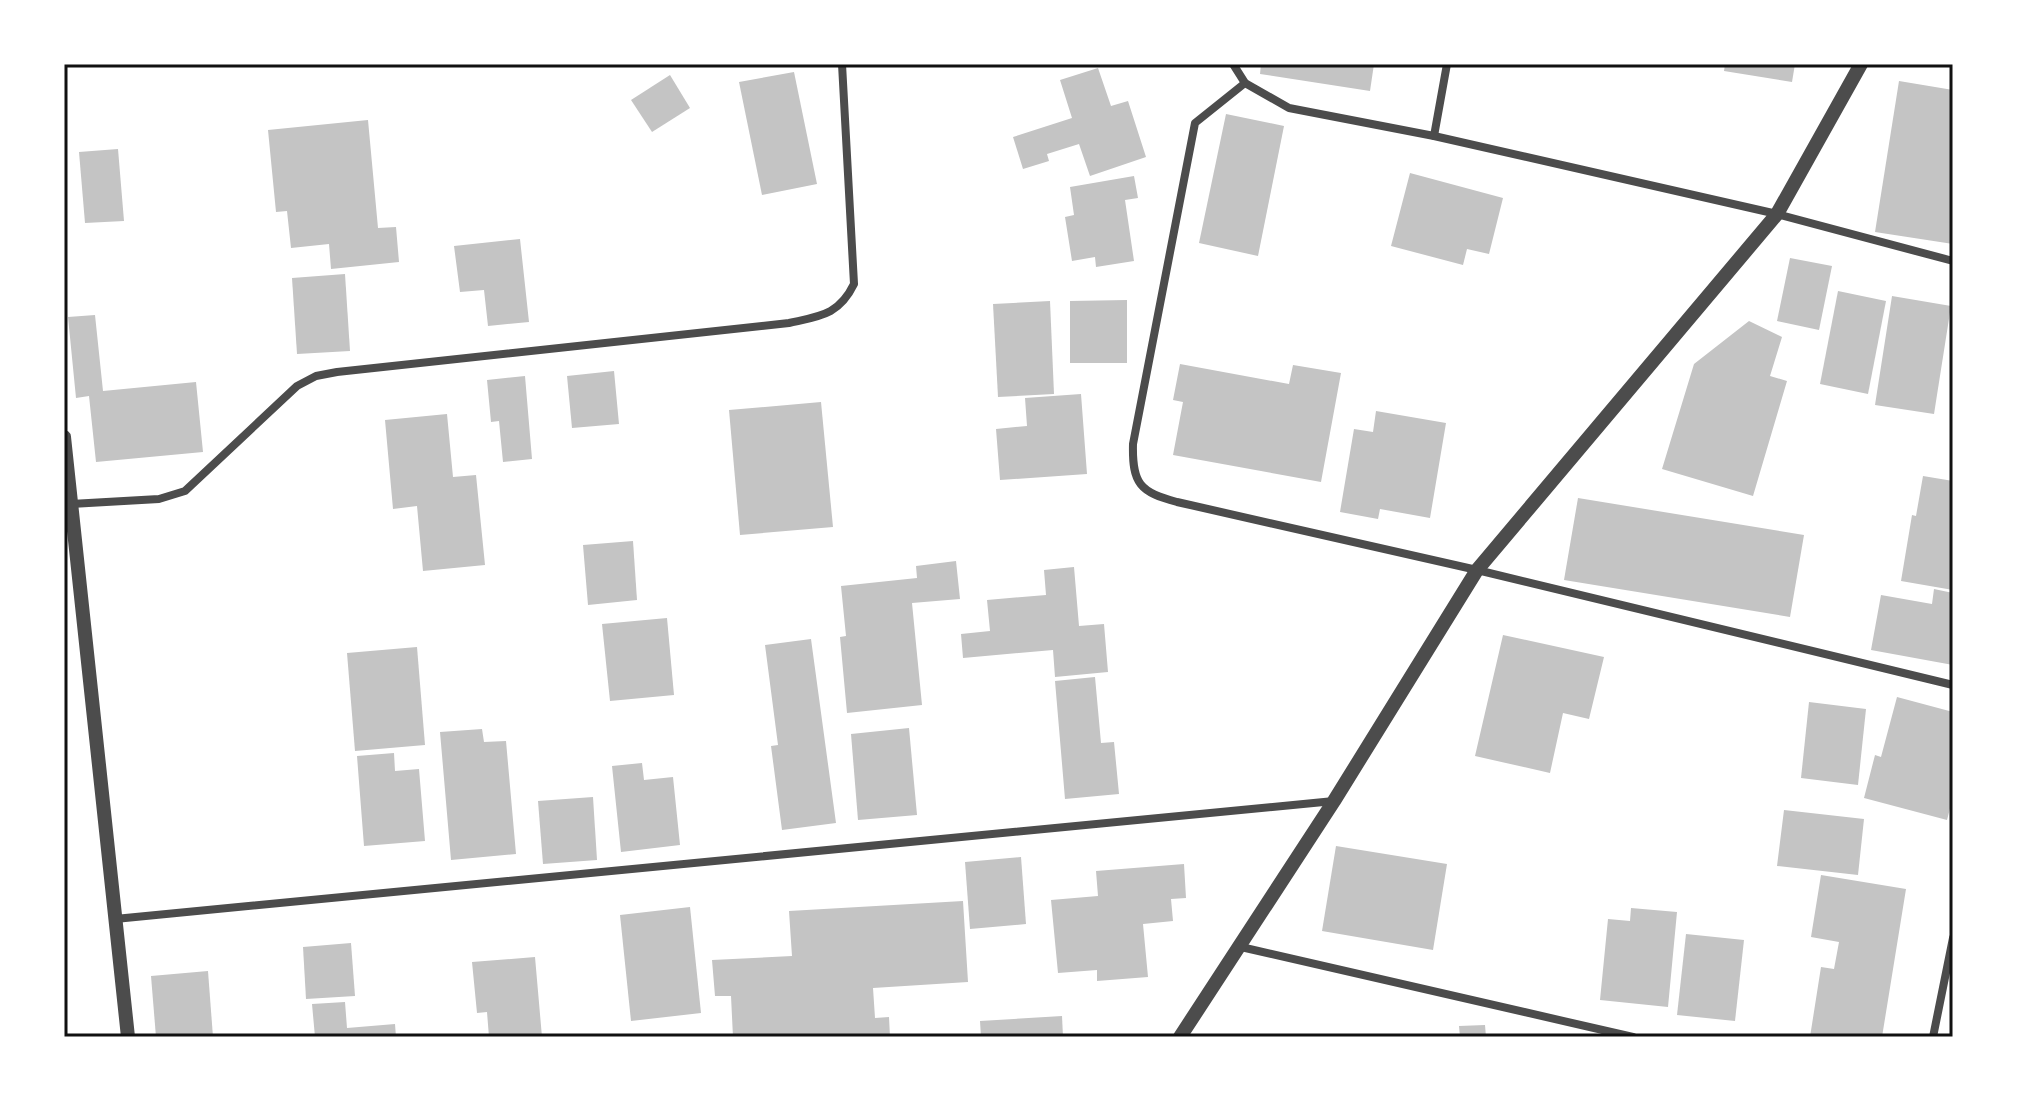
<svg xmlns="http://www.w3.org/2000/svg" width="2017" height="1101" font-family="'Source Sans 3',sans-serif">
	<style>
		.building { fill: #c4c4c4 }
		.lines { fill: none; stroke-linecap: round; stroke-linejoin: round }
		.minor { stroke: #4c4c4c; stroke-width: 8 }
		.tertiary { stroke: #4c4c4c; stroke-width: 14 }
		.neatline { fill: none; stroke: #111; stroke-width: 3 }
	</style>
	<rect width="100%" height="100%" fill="#fff"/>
	<g class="building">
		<polygon points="1261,64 1374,64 1370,91 1260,74"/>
		<polygon points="1725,64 1795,64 1792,82 1724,71"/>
		<polygon points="1098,68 1111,106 1128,101 1146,157 1090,176 1079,144 1047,154 1049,161 1023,169 1013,137 1072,118 1060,80"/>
		<polygon points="794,72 817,184 762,195 739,82"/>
		<polygon points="670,75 690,108 652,132 631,100"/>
		<polygon points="1899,81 1953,90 1953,244 1875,232"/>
		<polygon points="1226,114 1284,126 1258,256 1199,243"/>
		<polygon points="368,120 378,228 396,227 399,262 331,269 329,244 291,248 287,211 276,212 268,130"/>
		<polygon points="118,149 124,221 85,223 79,152"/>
		<polygon points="1410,173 1503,198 1489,254 1467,249 1463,265 1391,246"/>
		<polygon points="1134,176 1138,198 1125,200 1134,261 1096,267 1095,257 1072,261 1065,217 1074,215 1070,187"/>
		<polygon points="520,239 529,322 488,326 484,290 460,292 454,246"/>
		<polygon points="1790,258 1832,266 1819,330 1777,321"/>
		<polygon points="345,274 350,351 297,354 292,278"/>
		<polygon points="1838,291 1886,301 1868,394 1820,384"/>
		<polygon points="1892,296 1951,306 1934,414 1875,405"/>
		<polygon points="1127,300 1127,363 1070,363 1070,301"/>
		<polygon points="1050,301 1054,394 998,397 993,304"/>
		<polygon points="95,315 103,391 196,382 203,452 96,462 89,396 76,398 68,317"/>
		<polygon points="1749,321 1782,337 1770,376 1787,381 1753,496 1662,469 1694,364"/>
		<polygon points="1180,364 1289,384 1293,365 1341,373 1321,482 1173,455 1183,402 1173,400"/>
		<polygon points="614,371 619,424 572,428 567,376"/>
		<polygon points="525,376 532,459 503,462 499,421 491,422 487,380"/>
		<polygon points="1081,394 1087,474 1000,480 996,429 1027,426 1025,398"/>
		<polygon points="821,402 833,527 740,535 729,410"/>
		<polygon points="1376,411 1446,423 1430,518 1380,509 1378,519 1340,512 1354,429 1373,432"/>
		<polygon points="447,414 453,477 476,475 485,565 423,571 417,506 393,509 385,420"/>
		<polygon points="1923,476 1953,481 1953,590 1901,581 1912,515 1916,516"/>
		<polygon points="1578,498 1804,535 1790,617 1564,580"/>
		<polygon points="633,541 637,600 588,605 583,545"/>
		<polygon points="956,561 960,599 912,603 922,705 847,713 840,637 846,636 841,586 917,578 916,566"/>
		<polygon points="1074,567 1079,626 1104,624 1108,672 1055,677 1053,650 963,658 961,634 990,631 987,600 1046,595 1044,570"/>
		<polygon points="1934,589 1953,593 1953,665 1871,650 1881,595 1932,604"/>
		<polygon points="667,618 674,695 610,701 602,624"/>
		<polygon points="1503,635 1604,657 1589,719 1563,713 1550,773 1475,756"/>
		<polygon points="811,639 836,823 782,830 771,746 778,745 765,645"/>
		<polygon points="417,647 425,745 355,751 347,653"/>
		<polygon points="1095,677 1101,743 1114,742 1119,794 1065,799 1055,681"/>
		<polygon points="1897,697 1953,712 1953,797 1947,820 1864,798 1875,755 1881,757"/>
		<polygon points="1809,702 1866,709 1858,785 1801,778"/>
		<polygon points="909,728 917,815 858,820 851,734"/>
		<polygon points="482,729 484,742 506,741 516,854 451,860 440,732"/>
		<polygon points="394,753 395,771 419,769 425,841 364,846 357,756"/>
		<polygon points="642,763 644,780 673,777 680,845 621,852 612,766"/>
		<polygon points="593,797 597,860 543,864 538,801"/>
		<polygon points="1784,810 1864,819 1858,875 1777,866"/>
		<polygon points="1336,846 1447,864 1433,950 1322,931"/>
		<polygon points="1021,857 1026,924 970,929 965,862"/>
		<polygon points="1184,864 1186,898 1171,899 1173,921 1143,924 1148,977 1097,981 1097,970 1058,973 1051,900 1098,896 1096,871"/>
		<polygon points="1821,875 1906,889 1882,1037 1810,1037 1821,967 1834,969 1839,942 1811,937"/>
		<polygon points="963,901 968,982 873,988 875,1018 889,1017 890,1037 733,1037 731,996 715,996 712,960 792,956 789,911"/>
		<polygon points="690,907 701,1013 631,1021 620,915"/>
		<polygon points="1631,908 1677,912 1668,1007 1600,1000 1608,919 1630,921"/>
		<polygon points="1686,934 1744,940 1735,1021 1677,1015"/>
		<polygon points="351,943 355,996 306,999 303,947"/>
		<polygon points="535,957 542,1037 489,1037 487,1012 477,1013 472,962"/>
		<polygon points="208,971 213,1037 156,1037 151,976"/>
		<polygon points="345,1002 347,1028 395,1024 396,1037 315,1037 312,1004"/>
		<polygon points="1062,1016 1063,1037 981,1037 980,1021"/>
		<polygon points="1485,1025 1486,1037 1460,1037 1459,1026"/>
	</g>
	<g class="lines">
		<g class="minor">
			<polyline points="1233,64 1245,83 1289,108 1434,136 1777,214 1953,261"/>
			<path d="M1245 83 1195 123 1133 444C1132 484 1140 492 1177 502L1477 570 1953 685"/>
			<polyline points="1434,136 1447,64"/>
			<path d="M71 504 159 499 185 491 297 386 316 376 337 372 789 323C820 316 839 315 854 284L842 64"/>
			<polyline points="115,919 1334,801"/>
			<polyline points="1241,947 1633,1037"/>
			<polyline points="1933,1037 1953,938"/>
		</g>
		<g class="tertiary">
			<polyline points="64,437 128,1037"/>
			<polyline points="1180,1037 1334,801 1477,570 1777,214 1861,64"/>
		</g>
	</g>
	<rect width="2017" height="1101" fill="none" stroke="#ffffff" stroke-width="132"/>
	<rect x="66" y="66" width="1885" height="969" class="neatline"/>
</svg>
